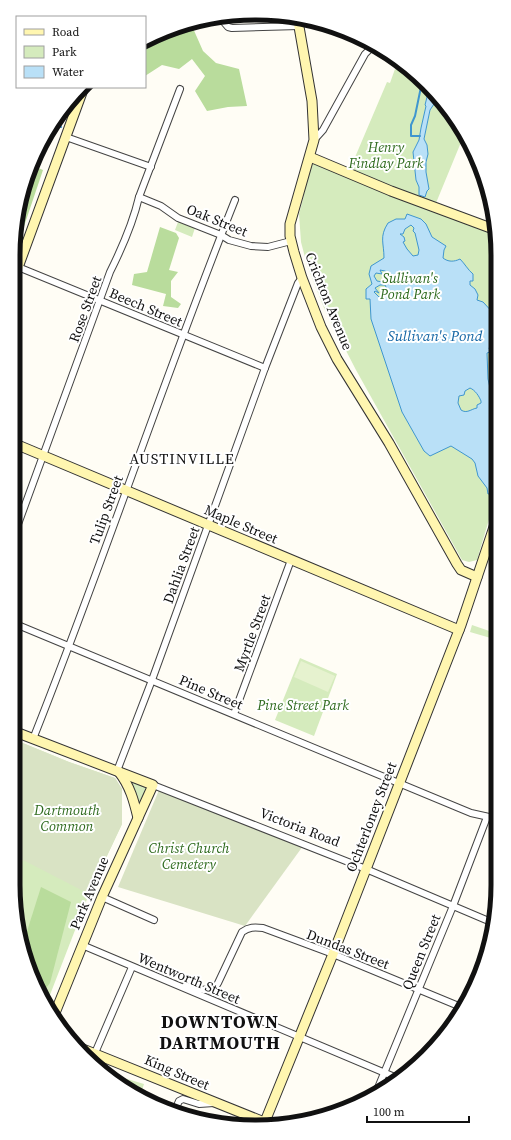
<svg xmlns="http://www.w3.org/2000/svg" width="511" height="1140" font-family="'Source Serif 4',serif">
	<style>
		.green { fill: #d5ebbd }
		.forest { fill: #b9dc9c }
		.cemetery { fill: #d9e3c4 }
		.pitch { fill: #e6f2cf }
		.water { fill: #b9e0f7; stroke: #3f96cf; fill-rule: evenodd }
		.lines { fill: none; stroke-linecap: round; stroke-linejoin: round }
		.stream { stroke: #3f96cf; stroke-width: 2 }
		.street-casing { stroke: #444; stroke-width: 8 }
		.secondary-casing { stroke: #333; stroke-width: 11 }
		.street { stroke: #fff; stroke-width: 6 }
		.secondary { stroke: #fff6b0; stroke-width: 9 }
		.labels { text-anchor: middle; stroke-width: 4; stroke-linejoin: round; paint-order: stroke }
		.park-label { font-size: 14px; font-style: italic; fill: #2f6b1f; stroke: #fff }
		.street-label { font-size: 14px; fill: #111; stroke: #fff }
		.water-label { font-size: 15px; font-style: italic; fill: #1768a6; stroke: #fff }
		.neighbourhood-label { font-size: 15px; letter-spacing: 1px; fill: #111; stroke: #fff }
		.district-label { font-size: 18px; font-weight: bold; letter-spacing: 1px; fill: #111; stroke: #fff }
		.rim { fill: none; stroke: #111; stroke-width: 5 }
	</style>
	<rect width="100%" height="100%" fill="#fffdf5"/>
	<g class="green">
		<path d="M403 63 429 89 426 99V111L421 128 419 140 413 151 416 180 419 187V195L425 197 427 191 429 190C428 184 426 177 426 171 425 160 431 148 424 139L430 110 438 98 448 108 464 135 436 203 496 228 497 500 490 516 477 560 469 562 462 560 356 370 324 308 307 265 301 242 299 214 303 199 312 154 350 169 387 82 390 83 395 69 400 71Z"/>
		<polygon points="178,222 195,228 192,237 175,230"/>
		<polygon points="497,601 497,637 494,639 470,632 472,625 495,633"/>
		<polygon points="300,658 337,674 314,736 275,720"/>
		<polygon points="13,739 69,762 115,778 122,789 122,824 89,894 48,1000 26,963 13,885"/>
		<polygon points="129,778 150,787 140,809 136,793"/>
		<polygon points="124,1078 144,1084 140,1096 134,1094 121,1083"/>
	</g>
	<g class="forest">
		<polygon points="192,26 203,51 216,63 239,69 247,106 228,107 207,111 195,91 205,76 192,59 179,69 162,65 145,76 145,43 162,32"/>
		<polygon points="31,165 43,170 13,259 13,255"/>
		<polygon points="160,227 176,233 179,238 169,270 178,272 171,281 171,297 181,304 178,308 163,306 166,294 132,285 134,274 147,272"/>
		<polygon points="41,887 71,902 50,983 43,992 26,963 23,944"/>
	</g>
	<g class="cemetery">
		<polygon points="13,739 69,762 115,778 122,789 122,824 89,894 25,861 13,859"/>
		<polygon points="159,790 303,846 245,926 118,887"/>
	</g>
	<polygon class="pitch" points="301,661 335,676 328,692 294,677"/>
	<g class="water">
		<polygon points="429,89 438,98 430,110 424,139 427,145 428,154 426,162 426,172 429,189 427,191 425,197 419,195 419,187 416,180 413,152 419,140 421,128 426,106 425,105"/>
		<path d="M407 214 421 219 426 224 432 237 446 246 444 250 443 258C448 262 454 262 460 259 465 264 468 270 473 274V281H470V285L475 289 478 295 477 300 483 302 496 316 495 332 496 336 492 337 489 349 493 351 487 353 488 379 496 415 497 456C490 464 493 471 494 479 495 484 494 489 494 493L488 494 487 488 478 476 475 463 472 459 451 446 430 456 424 451 402 412 371 319 370 299H366V289L372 284 369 274 371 266 384 258C384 243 379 237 388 223L396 219H405ZM411 225 414 228 413 231 415 233 419 250 418 255 413 256 407 249 403 242 405 241 404 237 400 234H403L405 229ZM380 270 385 271 388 273 387 279 383 282 377 281 374 276 376 273 382 274ZM380 285H385L388 291 385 295 379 297 374 292 375 291 379 293 375 288ZM470 388C475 390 479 396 481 401V403L477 405V408C471 409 467 414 461 410L458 403 459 396 464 395 465 391Z"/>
	</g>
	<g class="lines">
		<g class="stream">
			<polyline points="57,125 61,127"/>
			<polyline points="420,136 411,136 411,125 415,116 422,82"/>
		</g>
		<g class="street-casing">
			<g id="street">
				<polyline points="222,20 228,27 232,28 299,26"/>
				<polyline points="66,137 151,167"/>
				<polyline points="314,140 323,130 365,54 373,46"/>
				<polyline points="139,197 161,206 178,218 221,235 229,240 251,246 268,247 291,241"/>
				<polyline points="18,267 265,368"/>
				<path d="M13 538 110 272C122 248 133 223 139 197L180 89"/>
				<polyline points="13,623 471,813 498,819"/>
				<polyline points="234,714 291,560"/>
				<path d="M33 739C104 561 164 378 235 200"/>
				<polyline points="117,771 152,680 265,368 298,283 302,278"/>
				<polyline points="153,785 366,869 491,922"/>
				<polyline points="102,897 154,920"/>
				<polyline points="82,945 397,1078"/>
				<path d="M185 986 204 990 215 988 218 983 242 932C249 927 254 927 263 928L333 954 461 1007"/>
				<polyline points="95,1053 132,967"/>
				<polyline points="375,1095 453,906 487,817"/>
				<polyline points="175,1110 179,1101 183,1099 199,1104 214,1103"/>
			</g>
		</g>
		<g class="secondary-casing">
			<g id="secondary">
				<polyline points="298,21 312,101 314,140 290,224 290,236 294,252 302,278 321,327 337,359 389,443 457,564 461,570 477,577"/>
				<polyline points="310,157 391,191 496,230"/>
				<polyline points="13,281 84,87"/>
				<polyline points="13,443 459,630"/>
				<polyline points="13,731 153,785 102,897 55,1013"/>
				<path d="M119 772C130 786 134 801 138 818"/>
				<polyline points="73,1045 269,1124"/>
				<polyline points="264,1124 333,954 461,625 497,518"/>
			</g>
		</g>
		<use href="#street" class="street"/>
		<use href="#secondary" class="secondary"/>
	</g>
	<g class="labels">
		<g class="park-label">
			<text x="386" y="152">Henry<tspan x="386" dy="16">Findlay Park</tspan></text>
			<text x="410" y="283">Sullivan's<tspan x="410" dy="16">Pond Park</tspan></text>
			<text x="303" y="710">Pine Street Park</text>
			<text x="67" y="815">Dartmouth<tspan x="67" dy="16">Common</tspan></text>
			<text x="189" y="853">Christ Church<tspan x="189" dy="16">Cemetery</tspan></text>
		</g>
		<g class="street-label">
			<text transform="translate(217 220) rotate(22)" y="5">Oak Street</text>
			<text transform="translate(329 301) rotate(68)" y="5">Crichton Avenue</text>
			<text transform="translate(146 307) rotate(23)" y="5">Beech Street</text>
			<text transform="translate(85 309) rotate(-70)" y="5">Rose Street</text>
			<text transform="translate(106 510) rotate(-70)" y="5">Tulip Street</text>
			<text transform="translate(241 524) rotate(23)" y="5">Maple Street</text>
			<text transform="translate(181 565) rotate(-70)" y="5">Dahlia Street</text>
			<text transform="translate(252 633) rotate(-70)" y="5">Myrtle Street</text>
			<text transform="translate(211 692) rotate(23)" y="5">Pine Street</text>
			<text transform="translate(371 817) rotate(-69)" y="5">Ochterloney Street</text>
			<text transform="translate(300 827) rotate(21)" y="5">Victoria Road</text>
			<text transform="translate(89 893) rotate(-67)" y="5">Park Avenue</text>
			<text transform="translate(348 949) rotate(21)" y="5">Dundas Street</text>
			<text transform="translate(421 952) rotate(-68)" y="5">Queen Street</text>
			<text transform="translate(189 978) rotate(23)" y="5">Wentworth Street</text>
			<text transform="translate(177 1072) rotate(23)" y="5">King Street</text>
		</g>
		<g class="water-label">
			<text x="435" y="341">Sullivan's Pond</text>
		</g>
		<g class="neighbourhood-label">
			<text x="182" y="464">AUSTINVILLE</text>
		</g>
		<g class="district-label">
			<text x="220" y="1028">DOWNTOWN<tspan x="220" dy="21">DARTMOUTH</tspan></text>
		</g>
	</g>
	<path d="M0 0H511V1140H0ZM255 20H256A235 235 0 0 1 491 255V885A235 235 0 0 1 256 1120H255A235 235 0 0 1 20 885V255A235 235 0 0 1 255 20Z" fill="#fff" fill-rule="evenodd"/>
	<path class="rim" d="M255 20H256A235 235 0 0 1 491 255V885A235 235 0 0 1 256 1120H255A235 235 0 0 1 20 885V255A235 235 0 0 1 255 20Z"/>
	<rect x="16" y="16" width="130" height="72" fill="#ffffff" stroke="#a0a0a0"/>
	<rect x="24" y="29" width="20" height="6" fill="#fff6b0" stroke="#a0a0a0"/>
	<text x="52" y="36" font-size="12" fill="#111111">Road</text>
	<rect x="24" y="46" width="20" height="12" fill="#d5ebbd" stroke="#a0a0a0"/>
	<text x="52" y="56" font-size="12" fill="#111111">Park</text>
	<rect x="24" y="66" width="20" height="12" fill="#b9e0f7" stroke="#a0a0a0"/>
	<text x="52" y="76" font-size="12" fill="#111111">Water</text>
	<path d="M367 1116v6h102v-6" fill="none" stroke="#111111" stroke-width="2"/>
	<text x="373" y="1116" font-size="12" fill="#111111" stroke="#ffffff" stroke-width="3" paint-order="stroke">100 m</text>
</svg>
